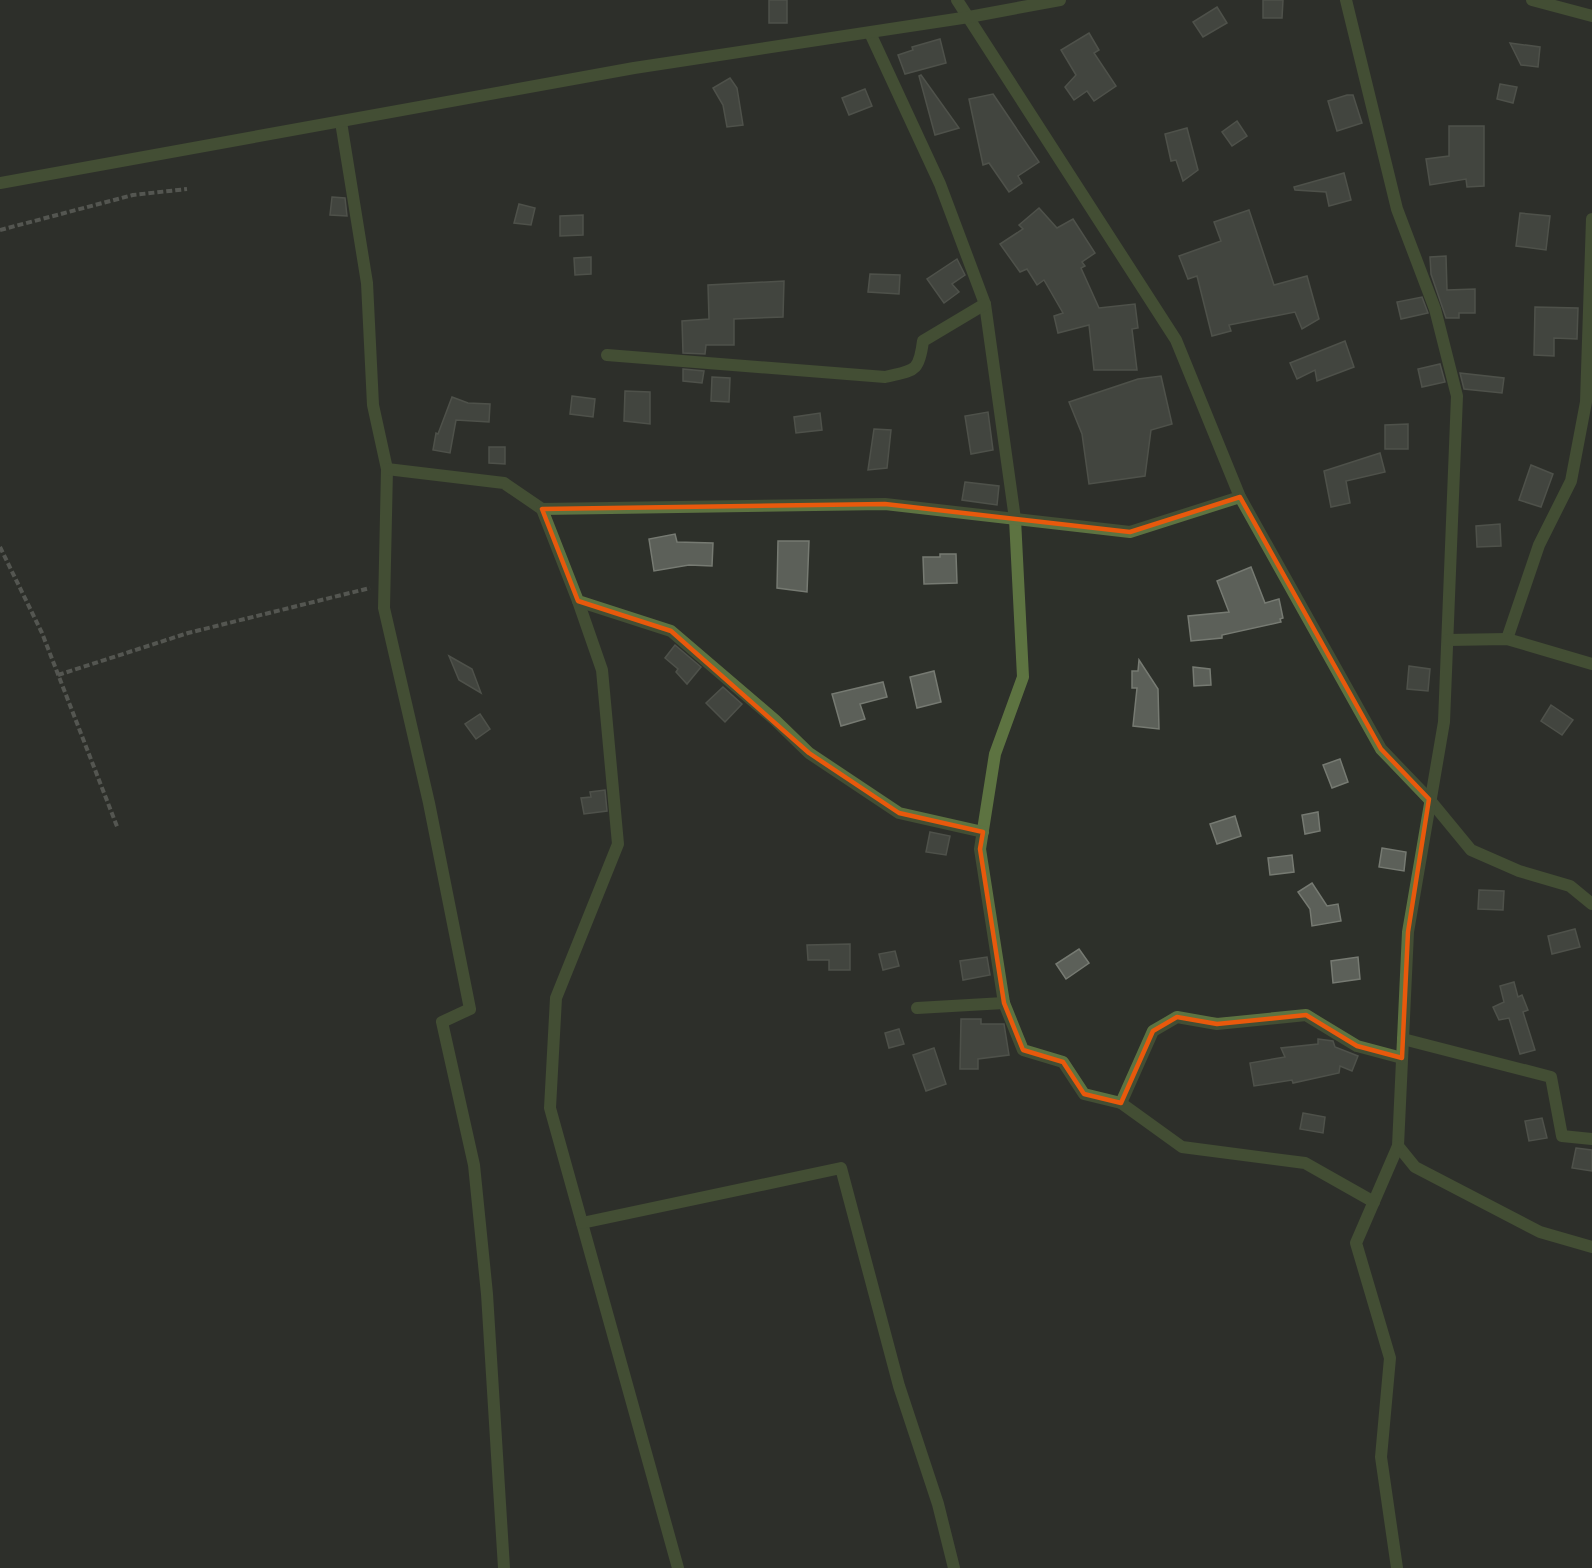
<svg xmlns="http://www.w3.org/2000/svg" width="1592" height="1568" font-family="Jost,sans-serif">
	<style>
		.building { fill: #5c6059; stroke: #767a72; stroke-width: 1.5 }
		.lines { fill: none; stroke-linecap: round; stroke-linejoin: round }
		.path { stroke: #838580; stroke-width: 4; stroke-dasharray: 6 3; stroke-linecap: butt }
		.street { stroke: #5d7341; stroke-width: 12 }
		.marked { fill: none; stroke: #e8590c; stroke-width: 4.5; stroke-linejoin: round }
	</style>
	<rect width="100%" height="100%" fill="#2d302a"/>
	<g class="building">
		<rect x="769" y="0" width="18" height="23"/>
		<polygon points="1263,0 1283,0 1282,18 1263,18"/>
		<polygon points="1217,7 1227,23 1203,37 1193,22"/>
		<polygon points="1089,33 1099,50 1094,53 1116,86 1094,101 1087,91 1074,100 1065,87 1076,75 1061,50"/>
		<polygon points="940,39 946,63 905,74 898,55 913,50 912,47"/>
		<polygon points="1510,43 1540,47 1538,67 1521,65"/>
		<polygon points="921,75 959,128 935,135 919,76"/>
		<polygon points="730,78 737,88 743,125 727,127 723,105 713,88"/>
		<polygon points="1500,84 1517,87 1513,103 1497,99"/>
		<polygon points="865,89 872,106 849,115 842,98"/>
		<polygon points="993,94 1039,162 1018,176 1022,183 1009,192 989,163 983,165 969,99"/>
		<polygon points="1347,95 1353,95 1362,123 1337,131 1328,101"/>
		<polygon points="1237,121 1247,136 1232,146 1222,132"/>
		<polygon points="1449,126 1484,126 1484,186 1467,187 1466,179 1430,185 1426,159 1449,156"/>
		<polygon points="1187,128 1198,170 1183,181 1176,160 1171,161 1165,134"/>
		<polygon points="1344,173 1351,200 1329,206 1326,192 1295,190 1294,187"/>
		<polygon points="332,197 345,198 347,216 330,215"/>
		<polygon points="519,204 535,208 531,225 514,223"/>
		<polygon points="1039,208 1057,228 1073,219 1095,253 1082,262 1085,266 1081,268 1099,308 1135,304 1138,328 1132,329 1137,370 1094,370 1089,325 1058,333 1054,316 1063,313 1044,280 1037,285 1027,269 1020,272 1000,244 1023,229 1019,225"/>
		<polygon points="1249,210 1274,285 1307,276 1319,319 1302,329 1295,312 1229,325 1231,331 1212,336 1197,276 1188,279 1179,256 1221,241 1214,222"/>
		<polygon points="1520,213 1550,216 1546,250 1516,246"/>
		<polygon points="583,215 583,235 560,236 560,216"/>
		<polygon points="1446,256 1447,290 1475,289 1475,313 1459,313 1459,318 1446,318 1431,274 1430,257"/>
		<polygon points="591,257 591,274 575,275 574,258"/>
		<polygon points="957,259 965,275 952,284 959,292 944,303 927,279"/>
		<polygon points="870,274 900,275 899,294 868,292"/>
		<polygon points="784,281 783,317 734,319 734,345 706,345 705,354 683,353 682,321 709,319 708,285"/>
		<polygon points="1422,297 1428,313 1401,319 1397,302"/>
		<polygon points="1535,307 1578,308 1577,339 1554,338 1554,356 1534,355"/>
		<polygon points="1345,341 1354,367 1317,381 1315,370 1297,379 1290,363"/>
		<polygon points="1440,364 1445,382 1422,387 1418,369"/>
		<polygon points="683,369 704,371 702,383 683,381"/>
		<polygon points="1460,373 1504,378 1502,393 1464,389"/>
		<polygon points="1161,376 1172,424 1151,430 1145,476 1089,484 1082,434 1069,402 1138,379"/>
		<polygon points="712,377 730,378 729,402 711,401"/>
		<polygon points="625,391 650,392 650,424 624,421"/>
		<polygon points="572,396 595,399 593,417 570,414"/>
		<polygon points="452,397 468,403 490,404 489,422 456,420 450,453 433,450 436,433 438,434"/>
		<polygon points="988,412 993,450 971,454 965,416"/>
		<polygon points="820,413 822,430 796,433 794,417"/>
		<polygon points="1408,424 1408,449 1385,449 1385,425"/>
		<polygon points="874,429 891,430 887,468 868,470"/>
		<polygon points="489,447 505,447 505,464 489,463"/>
		<polygon points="1380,453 1385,472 1346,481 1350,503 1331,507 1324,471"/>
		<polygon points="1531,465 1553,474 1541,507 1519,500"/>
		<polygon points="965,482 999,486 997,505 962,500"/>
		<polygon points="1500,524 1501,546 1477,547 1476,526"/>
		<polygon points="675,534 677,542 713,543 712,566 689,565 654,571 649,539"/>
		<polygon points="778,541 809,541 807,592 777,588"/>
		<polygon points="940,554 956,554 957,583 924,584 923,557 940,557"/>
		<polygon points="1251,567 1265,603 1279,599 1283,618 1280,619 1281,622 1222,635 1222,638 1191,641 1188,616 1229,612 1217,581"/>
		<polygon points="675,645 701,667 687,684 676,672 678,669 665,658"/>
		<polygon points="449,656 472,669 481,693 459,680"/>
		<polygon points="1139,660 1158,689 1159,729 1133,726 1137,688 1132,688 1132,671 1138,671"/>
		<polygon points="1409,666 1430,669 1428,691 1407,689"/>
		<polygon points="1193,667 1210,669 1211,685 1194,686"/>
		<polygon points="934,671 941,702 917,708 910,677"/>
		<polygon points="883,682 887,697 860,704 865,719 841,726 832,694"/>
		<polygon points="723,687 742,704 725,722 706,703"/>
		<polygon points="1551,705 1573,720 1562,735 1541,721"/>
		<polygon points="480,714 490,729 476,739 465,724"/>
		<polygon points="1340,759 1348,782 1332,788 1323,765"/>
		<polygon points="605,790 607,811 584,814 581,798 591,797 590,792"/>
		<polygon points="1318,812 1320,831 1305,834 1302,815"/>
		<polygon points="1235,816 1241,836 1217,844 1210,824"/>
		<polygon points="930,832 950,836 946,855 926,852"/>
		<polygon points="1382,848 1406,852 1404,871 1379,867"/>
		<polygon points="1292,855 1294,872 1270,875 1268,858"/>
		<polygon points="1312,883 1327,906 1338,904 1341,921 1312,926 1310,909 1298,892"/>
		<polygon points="1479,890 1504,891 1503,910 1478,909"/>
		<polygon points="1575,929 1580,947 1552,954 1548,936"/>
		<polygon points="850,944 850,970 829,970 829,960 808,960 807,945"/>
		<polygon points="1079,949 1089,963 1066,979 1056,964"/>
		<polygon points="895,951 899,966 883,970 879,954"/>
		<polygon points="987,957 990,975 963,980 960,961"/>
		<polygon points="1358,957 1360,979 1333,983 1331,961"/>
		<polygon points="1514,982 1518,997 1522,995 1528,1010 1523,1012 1535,1050 1520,1054 1509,1018 1499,1020 1493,1007 1504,1002 1500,986"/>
		<polygon points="961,1019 981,1019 981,1024 1004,1024 1009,1055 978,1059 978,1069 960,1069"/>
		<polygon points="899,1029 904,1044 889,1048 885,1033"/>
		<polygon points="1318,1039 1333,1041 1335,1047 1358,1056 1352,1071 1340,1066 1339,1073 1293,1083 1292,1080 1254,1086 1250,1063 1285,1057 1281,1048 1318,1044"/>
		<polygon points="934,1048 946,1084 926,1091 913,1055"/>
		<polygon points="1303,1113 1325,1117 1323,1133 1300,1129"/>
		<polygon points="1542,1118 1547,1138 1529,1141 1525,1121"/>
		<polygon points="1576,1148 1592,1150 1592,1171 1572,1168"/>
	</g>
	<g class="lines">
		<g class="path">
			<polyline points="0,230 133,195 187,189"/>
			<polyline points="0,547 42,633 118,829"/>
			<polyline points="58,675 188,633 370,588"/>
		</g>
		<g class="street">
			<polyline points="957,0 1176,340 1240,497 1381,749 1429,799 1471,850 1519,871 1570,886 1592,904"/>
			<polyline points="1346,0 1397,209 1435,309 1457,396 1444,722 1408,932 1398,1146 1415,1167 1540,1232 1592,1247"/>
			<polyline points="1532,0 1592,16"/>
			<polyline points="870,33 940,184 985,304 1015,519 1023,677 995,754 980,849 1004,1003"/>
			<polyline points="341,122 367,283 373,405 387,469 384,608 429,803 470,1009 442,1022 474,1165 487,1294 504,1568"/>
			<polyline points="0,183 634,68 969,17 1060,0"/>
			<path d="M607 355 885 377C914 370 919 373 923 341L985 304"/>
			<polyline points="387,469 504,483 542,509 578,601 671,631 775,720 809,753 899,813 983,832"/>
			<polyline points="542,509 885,504 1130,532 1240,497"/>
			<polyline points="578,601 602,670 618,844 556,998 550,1108 678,1568"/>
			<polyline points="1507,639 1539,545 1571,481 1586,402 1592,219"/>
			<polyline points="1448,640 1507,639 1592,664"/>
			<polyline points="917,1008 1004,1003 1023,1050 1063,1062 1084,1094 1121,1103"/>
			<polyline points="1403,1039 1551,1077 1562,1136 1592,1139"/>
			<polyline points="1374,1202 1305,1163 1182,1147 1121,1103 1153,1031 1177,1017 1217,1024 1306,1015 1357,1046 1402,1058"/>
			<polyline points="582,1223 841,1168 899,1386 938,1504 954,1568"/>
			<polyline points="1397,1568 1381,1457 1390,1358 1356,1243 1398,1146"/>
		</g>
	</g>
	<path d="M0 0H1592V1568H0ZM1240 497 1381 749 1429 799 1408 932 1402 1058 1357 1046 1306 1015 1217 1024 1177 1017 1153 1031 1121 1103 1084 1094 1063 1062 1023 1050 1004 1003 980 849 983 832 899 813 809 753 671 631 578 601 542 509 885 504 1130 532Z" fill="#2d302a" fill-opacity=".55" fill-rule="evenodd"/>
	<path class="marked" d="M1240 497 1381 749 1429 799 1408 932 1402 1058 1357 1046 1306 1015 1217 1024 1177 1017 1153 1031 1121 1103 1084 1094 1063 1062 1023 1050 1004 1003 980 849 983 832 899 813 809 753 671 631 578 601 542 509 885 504 1130 532Z"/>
</svg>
